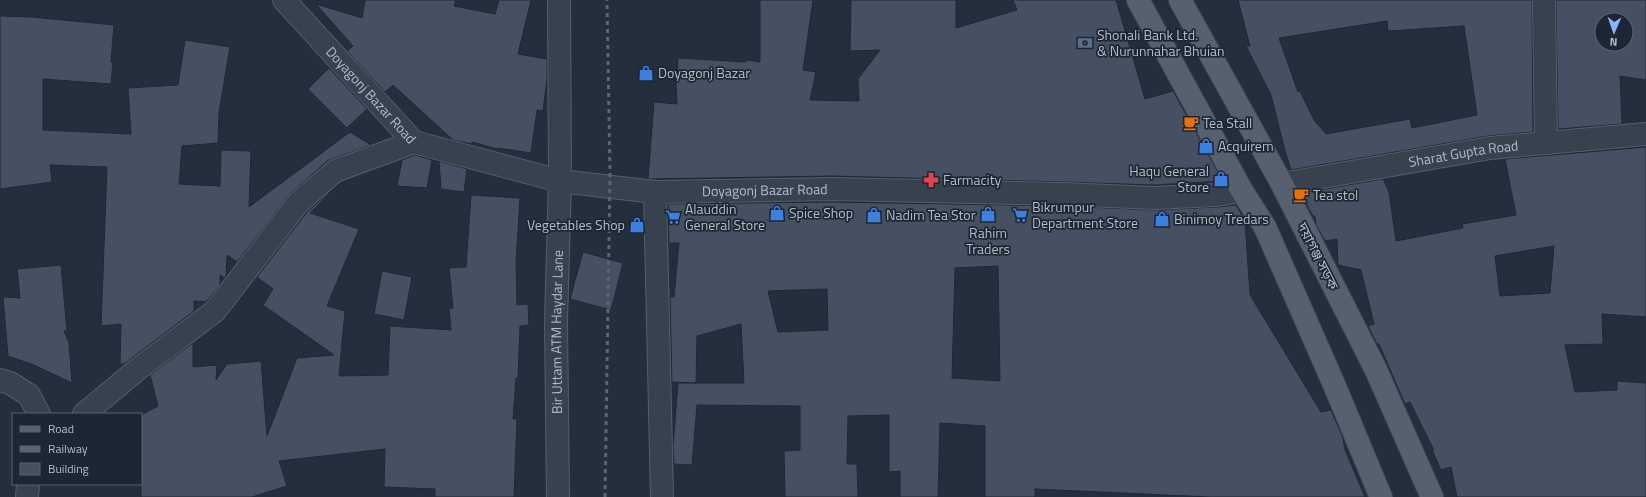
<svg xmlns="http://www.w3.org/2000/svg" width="1646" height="497" font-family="'Titillium Web','Noto Sans Bengali',sans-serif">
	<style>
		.building { fill: #455162; stroke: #1f2835; fill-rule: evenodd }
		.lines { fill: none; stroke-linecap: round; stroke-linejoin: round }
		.street-casing { stroke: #565f6c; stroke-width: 24 }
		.primary-casing { stroke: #414a57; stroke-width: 24 }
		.street { stroke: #38414e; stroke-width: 22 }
		.primary { stroke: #56606e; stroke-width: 22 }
		.rail { stroke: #5a6575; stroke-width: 3; stroke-dasharray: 4 4; stroke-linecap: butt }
		.labels { text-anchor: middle; stroke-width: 3.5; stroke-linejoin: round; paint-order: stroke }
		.poi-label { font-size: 14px; fill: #b4bcc9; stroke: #1d2633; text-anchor: start }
		.street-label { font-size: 14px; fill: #b4bcc9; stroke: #1d2633 }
	</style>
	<rect width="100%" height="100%" fill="#242f3e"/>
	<g class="building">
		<polygon points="365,0 456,0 454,6 495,14 499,0 531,0 518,54 547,59 547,78 543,111 537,110 531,153 498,148 497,149 472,142 472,144 453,140 393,85 385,92 347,51 353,46 316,4 362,18"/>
		<polygon points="760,0 813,0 803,70 816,72 810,100 859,101 858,79 880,50 850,51 851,0 956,0 956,28 1017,10 1013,0 1116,0 1145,99 1173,91 1223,181 1154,185 1063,182 832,176 648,179 654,102 677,104 676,81 677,81 678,58 746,62 746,60 760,62"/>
		<path d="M1238 0H1532L1533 132 1488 136 1291 170 1285 151 1271 95 1246 46H1250ZM1387 21 1388 31 1464 26 1477 115 1412 128 1410 119 1326 134 1314 120 1300 91 1298 92 1279 38Z"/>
		<path d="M1556 0H1646V80L1620 76 1622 124 1558 129ZM1602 20H1626V44H1602Z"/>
		<polygon points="0,16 32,17 114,25 111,62 113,62 111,84 43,79 43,130 131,134 128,88 178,85 185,40 230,47 219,113 218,143 182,146 179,184 220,186 221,150 251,151 249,207 350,132 371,145 327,161 290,194 237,262 227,255 226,276 224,278 220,275 220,285 206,302 194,301 194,311 124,364 120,364 121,324 101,326 107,167 50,165 52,182 0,189"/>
		<polygon points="329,68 367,109 347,128 308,89"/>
		<path d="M1646 147V317L1602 314 1603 344 1565 345 1575 392 1617 390V381L1646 383V497H1457L1451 467 1441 470 1432 450H1434L1410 402 1405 404 1379 344H1377L1368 326 1374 324 1361 270 1338 265 1337 239 1325 241 1316 225 1315 217 1311 213 1301 193 1383 179 1389 192 1396 241 1463 228 1462 224 1516 215 1505 159ZM1554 246 1550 293 1500 296 1495 256Z"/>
		<polygon points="415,155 432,160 427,188 397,186 402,160"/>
		<polygon points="439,161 467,169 464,192 441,189"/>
		<polygon points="341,182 310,213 359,229 327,306 345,311 339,376 388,375 390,326 451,330 449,309 453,308 449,268 466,267 471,195 520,198 516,263 517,305 528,304 529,325 520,326 518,378 516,378 513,419 517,419 514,497 435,497 435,489 384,487 385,449 279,461 287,486 252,497 141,497 141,415 158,406 150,375 193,343 193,367 217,365 216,380 227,364 261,361 267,436 297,358 334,355 263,305 273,289 257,277 307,212"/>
		<path d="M832 202 1063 206 1153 210 1217 207 1236 205 1245 220 1250 295 1321 412 1331 410 1343 438 1345 450 1365 497H1210L1035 489V497H985V426L940 423 938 497H900V471L889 472V415L848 416 847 464H857L858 497H785L784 451 800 450V406L697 405 692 465 674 464 673 447 678 383H744L741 324 697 336 696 383 672 382 670 297H674L679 243H669L668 204ZM998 266 1000 381 952 378 955 268ZM827 289 828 330 778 332 768 291Z"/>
		<polygon points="583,252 623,263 611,310 570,299"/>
		<polygon points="61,265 67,331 64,331 69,343 72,383 34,365 8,356 3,297 20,298 17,269"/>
		<polygon points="382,271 412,277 404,320 374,314"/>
	</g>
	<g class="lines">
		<g class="street-casing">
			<g id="street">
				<path id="s1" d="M284 0 414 142 560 181 655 192 832 189 1063 194 1154 198 1216 195 1242 191"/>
				<polyline points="1544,0 1546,143"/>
				<path id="s2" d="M1282 184 1490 148 1646 134"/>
				<polyline points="655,192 662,497"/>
				<polyline points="0,380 10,383 29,395 39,414"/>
				<polyline points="84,414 138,369 215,311 298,203 335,171 414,142"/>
				<polyline points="27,497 28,484"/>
				<path id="s3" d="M558 497 556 321 560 181 559 0"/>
			</g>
		</g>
		<g class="primary-casing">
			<g id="primary">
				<polyline points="1138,0 1242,191 1265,227 1336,389 1381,497"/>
				<polyline points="1180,0 1282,184 1376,370 1432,497"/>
			</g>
		</g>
		<use href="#street" class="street"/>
		<use href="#primary" class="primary"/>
		<polyline class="rail" points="605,497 610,175 607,0"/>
	</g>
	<defs>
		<g id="bank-bare" transform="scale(1.2)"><path d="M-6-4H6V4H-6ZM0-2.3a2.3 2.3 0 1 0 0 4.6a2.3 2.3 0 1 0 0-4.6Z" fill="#5c6f8a" stroke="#1d2633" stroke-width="2.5" paint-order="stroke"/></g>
		<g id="shop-bare" transform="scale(1.2)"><path d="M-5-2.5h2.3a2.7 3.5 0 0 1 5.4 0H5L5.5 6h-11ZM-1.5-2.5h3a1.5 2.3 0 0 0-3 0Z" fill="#3f7fe0" stroke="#1d2633" stroke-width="2.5" paint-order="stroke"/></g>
		<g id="cafe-bare" transform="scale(1.2)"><path d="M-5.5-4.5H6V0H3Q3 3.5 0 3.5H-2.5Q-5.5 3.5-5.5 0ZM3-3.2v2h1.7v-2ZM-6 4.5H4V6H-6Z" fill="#e8710a" stroke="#1d2633" stroke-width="2.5" paint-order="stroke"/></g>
		<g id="pharmacy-bare" transform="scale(1.2)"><path d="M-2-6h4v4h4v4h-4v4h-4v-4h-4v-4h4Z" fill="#e0444e" stroke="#1d2633" stroke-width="2.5" paint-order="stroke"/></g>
		<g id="supermarket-bare" transform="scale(1.2)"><path d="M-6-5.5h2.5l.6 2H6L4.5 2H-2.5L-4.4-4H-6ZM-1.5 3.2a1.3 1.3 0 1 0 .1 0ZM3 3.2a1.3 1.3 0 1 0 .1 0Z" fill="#3f7fe0" stroke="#1d2633" stroke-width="2.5" paint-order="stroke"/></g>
	</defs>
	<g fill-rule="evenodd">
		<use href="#bank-bare" x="1085" y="43"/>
		<use href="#shop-bare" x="646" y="73"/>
		<use href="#cafe-bare" x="1191" y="123"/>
		<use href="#shop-bare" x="1206" y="146"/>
		<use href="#shop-bare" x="1221" y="179"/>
		<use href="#pharmacy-bare" x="931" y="180"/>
		<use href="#cafe-bare" x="1301" y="195"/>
		<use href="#shop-bare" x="777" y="213"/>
		<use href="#shop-bare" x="988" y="214"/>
		<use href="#shop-bare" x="874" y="215"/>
		<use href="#supermarket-bare" x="1020" y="215"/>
		<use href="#supermarket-bare" x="673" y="217"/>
		<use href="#shop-bare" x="1162" y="219"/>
		<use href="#shop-bare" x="637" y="225"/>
	</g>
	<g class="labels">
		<g class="poi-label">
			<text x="1097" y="40">Shonali Bank Ltd.<tspan x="1097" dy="16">&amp; Nurunnahar Bhuian</tspan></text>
			<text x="658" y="78">Doyagonj Bazar</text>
			<text x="1203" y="128">Tea Stall</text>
			<text x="1218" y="151">Acquirem</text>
			<text x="1209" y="176" text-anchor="end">Haqu General<tspan x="1209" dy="16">Store</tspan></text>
			<text x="943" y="185">Farmacity</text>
			<text x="1313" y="200">Tea stol</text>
			<text x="1032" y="212">Bikrumpur<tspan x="1032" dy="16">Department Store</tspan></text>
			<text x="685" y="214">Alauddin<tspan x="685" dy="16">General Store</tspan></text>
			<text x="789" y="218">Spice Shop</text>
			<text x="886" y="220">Nadim Tea Stor</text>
			<text x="1174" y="224">Binimoy Tredars</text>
			<text x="625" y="230" text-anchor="end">Vegetables Shop</text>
			<text x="988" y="238" text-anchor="middle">Rahim<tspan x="988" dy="16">Traders</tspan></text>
		</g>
		<g class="street-label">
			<text dy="5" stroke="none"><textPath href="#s1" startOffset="129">Doyagonj Bazar Road</textPath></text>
			<text dy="5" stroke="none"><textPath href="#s2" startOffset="184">Sharat Gupta Road</textPath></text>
			<text dy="5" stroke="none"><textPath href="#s1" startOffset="549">Doyagonj Bazar Road</textPath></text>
			<text transform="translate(1318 256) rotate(63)" y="5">দয়াগঞ্জ সড়ক</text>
			<text dy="5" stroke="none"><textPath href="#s3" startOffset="165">Bir Uttam ATM Haydar Lane</textPath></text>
		</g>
	</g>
	<rect x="12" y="413" width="130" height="72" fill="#1d2633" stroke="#59626f"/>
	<rect x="20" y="426" width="20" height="6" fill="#56606e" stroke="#59626f"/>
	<text x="48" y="433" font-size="12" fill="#b4bcc9">Road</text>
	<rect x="20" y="446" width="20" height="6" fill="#5a6575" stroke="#59626f"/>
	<text x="48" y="453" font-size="12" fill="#b4bcc9">Railway</text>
	<rect x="20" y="463" width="20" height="12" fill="#455162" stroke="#59626f"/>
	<text x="48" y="473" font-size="12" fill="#b4bcc9">Building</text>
	<g transform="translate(1614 32) rotate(182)"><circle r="19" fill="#1d2633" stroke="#59626f"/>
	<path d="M0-3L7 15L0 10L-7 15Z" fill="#8ab4f8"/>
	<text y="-6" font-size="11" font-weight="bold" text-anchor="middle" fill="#b4bcc9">N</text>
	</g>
</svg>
